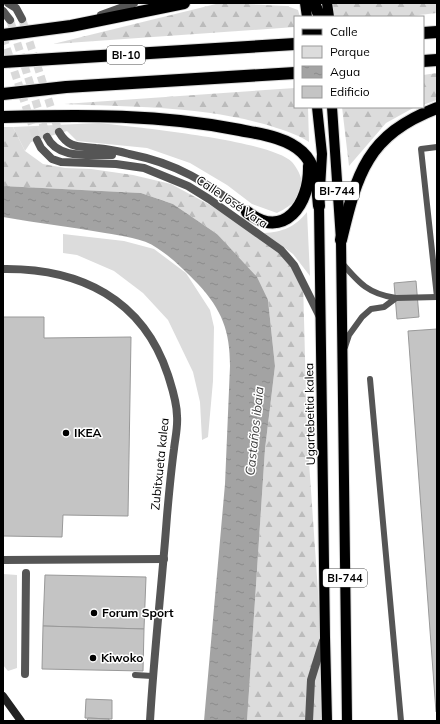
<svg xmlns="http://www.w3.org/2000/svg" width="440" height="724" font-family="Mulish,sans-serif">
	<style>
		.green { fill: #dcdcdc }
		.forest { fill: url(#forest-firs) }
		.water { fill: url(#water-ripples) }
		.building { fill: #c4c4c4; stroke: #999 }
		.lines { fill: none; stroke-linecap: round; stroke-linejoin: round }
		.street-tunnel { stroke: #d9d9d9; stroke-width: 8; stroke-dasharray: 8 4; stroke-linecap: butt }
		.primary-casing { stroke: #dbdbdb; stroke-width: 12 }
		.highway-casing { stroke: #dbdbdb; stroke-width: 14 }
		.lane { stroke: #555; stroke-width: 6 }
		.street { stroke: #555; stroke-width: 8 }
		.secondary { stroke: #222; stroke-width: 8 }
		.primary { stroke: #000; stroke-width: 10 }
		.highway { stroke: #000; stroke-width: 12 }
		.poi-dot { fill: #000; stroke: #fff; stroke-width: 1.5 }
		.labels { text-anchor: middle; stroke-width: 3; stroke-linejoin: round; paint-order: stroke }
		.shield { fill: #fff; stroke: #4c4c4c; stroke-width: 1 }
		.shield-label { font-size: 11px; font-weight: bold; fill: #000 }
		.street-label { font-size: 12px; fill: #000; stroke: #fff }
		.poi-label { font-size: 12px; font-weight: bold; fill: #000; stroke: #fff; text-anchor: start }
		.water-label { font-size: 13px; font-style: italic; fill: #444; stroke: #fff }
	</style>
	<defs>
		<pattern id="forest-firs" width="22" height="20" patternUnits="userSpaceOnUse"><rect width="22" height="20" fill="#dcdcdc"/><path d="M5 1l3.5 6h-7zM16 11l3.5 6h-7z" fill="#bbb"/></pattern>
		<pattern id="water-ripples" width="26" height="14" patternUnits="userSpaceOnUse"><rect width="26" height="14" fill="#a3a3a3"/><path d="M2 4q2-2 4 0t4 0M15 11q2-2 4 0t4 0" fill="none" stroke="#8b8b8b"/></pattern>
	</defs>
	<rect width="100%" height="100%" fill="#fff"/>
	<g class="green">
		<path d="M99 123C134 127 270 140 292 162 297 168 301 175 302 183 303 199 289 207 277 213L252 204 227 185 190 163 147 148 77 141 67 131 31 142 25 151 13 127Z"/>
		<path d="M307 212 310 276 293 254 264 233C283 232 295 227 307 212Z"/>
		<polygon points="63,234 124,241 154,249 186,273 210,310 214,327 213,381 208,437 202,440 200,402 193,372 168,320 143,293 114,271 77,255 63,253"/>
		<polygon points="3,574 17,575 17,668 8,671 3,665"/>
	</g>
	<g class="forest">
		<polygon points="220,3 287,6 298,10 300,17 295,17 295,27 53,44"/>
		<polygon points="331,3 437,3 437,13 401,17 333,17"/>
		<polygon points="437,73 437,100 423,105 423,75"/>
		<path d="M295 88V107H308L309 142C295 133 280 129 264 124 199 106 131 107 64 104Z"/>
		<polygon points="342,107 415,107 386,123 349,166"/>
		<polygon points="3,127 13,127 25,151 43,164 65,168 91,169 133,175 171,184 210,205 281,250 303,281 307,433 327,721 247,721 265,449 275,366 268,300 217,234 173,204 141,193 3,186"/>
	</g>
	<path class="water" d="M3 186 141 193 173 204 217 234 257 277 268 300 275 366 265 449 247 721H204L225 484 230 366C230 331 222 310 198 284 185 271 173 258 157 248 143 238 122 236 105 233 71 227 37 223 3 217Z"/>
	<g class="building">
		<polygon points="416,281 419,317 397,319 394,283"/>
		<polygon points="3,317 44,317 44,338 131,337 128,516 63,515 62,537 3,536"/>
		<polygon points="437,329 437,712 436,712 408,331"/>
		<polygon points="45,575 146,577 144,629 43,626"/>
		<polygon points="43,626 144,629 143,671 42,669"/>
		<polygon points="86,699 112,700 112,719 85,718"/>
		<polygon points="88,718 109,719 109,721 87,721"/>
	</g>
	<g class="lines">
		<g class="street-tunnel">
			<polyline points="22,19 59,132"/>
			<polyline points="10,20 47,137"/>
			<polyline points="3,37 37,140"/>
		</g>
		<g class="primary-casing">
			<g id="primary">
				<polyline points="305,3 307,17"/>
				<polyline points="327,3 329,17"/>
				<polyline points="317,107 322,154 319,206 325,637 327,721"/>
				<polyline points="332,107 341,240 347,721"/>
			</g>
		</g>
		<g class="highway-casing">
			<g id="highway">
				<polyline points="314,3 320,17"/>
				<polyline points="423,33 437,32"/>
				<polyline points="3,35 71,26 184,3"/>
				<polyline points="423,61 437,60"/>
				<polyline points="3,62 295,44"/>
				<polyline points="3,94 66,87 295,73"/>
				<path d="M3 117C84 115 160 114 240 130 260 134 286 137 302 152 317 166 317 186 319 206"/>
				<path d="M247 212C284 241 310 204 309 166"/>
				<path d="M341 240C357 173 367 135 437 108"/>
			</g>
		</g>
		<g class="lane">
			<path d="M341 262C359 283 368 294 396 298L384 307 371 309 362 317 349 335 345 347"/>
			<polyline points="437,297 421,149 437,147"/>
			<polyline points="396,298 437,297"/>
			<polyline points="370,379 401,721"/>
			<polyline points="135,675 152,676"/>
		</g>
		<g class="street">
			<polyline points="8,3 16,8 22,19"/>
			<polyline points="3,11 10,20"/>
			<polyline points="101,15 134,3"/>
			<path d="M59 132C69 149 79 146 96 148 107 149 119 151 129 154 180 164 206 183 247 212"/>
			<path d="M47 137C58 160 90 154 112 155"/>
			<polyline points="37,140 41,148 52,159 61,162 116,164 144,168 188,186 209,199 281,250 294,265 320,317"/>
			<path d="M3 269C80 268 143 299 168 375 172 388 177 402 177 416 178 427 175 439 174 449 171 471 169 493 167 516 162 584 154 652 150 721"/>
			<polyline points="3,560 164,559"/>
			<polyline points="25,674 26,573"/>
			<polyline points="309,721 311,680 323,641"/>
		</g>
		<polyline class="secondary" points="3,696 21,721"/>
		<use href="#primary" class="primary"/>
		<use href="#highway" class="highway"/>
	</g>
	<g class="poi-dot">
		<circle cx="66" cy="433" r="4"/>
		<circle cx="94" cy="613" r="4"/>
		<circle cx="93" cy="658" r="4"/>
	</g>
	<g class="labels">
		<g class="shield">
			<rect x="107" y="46" width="38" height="18" rx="3"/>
			<rect x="315" y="182" width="44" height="18" rx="3"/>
			<rect x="323" y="569" width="44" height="18" rx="3"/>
		</g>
		<g class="shield-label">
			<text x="126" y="59">BI-10</text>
			<text x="337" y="195">BI-744</text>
			<text x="345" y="582">BI-744</text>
		</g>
		<g class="street-label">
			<text transform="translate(232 202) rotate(34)" y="4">Calle José Vara</text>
			<text transform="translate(310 414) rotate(-91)" y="4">Ugartebeitia kalea</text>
			<text transform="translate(160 464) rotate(-84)" y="4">Zubitxueta kalea</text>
		</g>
		<g class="poi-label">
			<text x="74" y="437">IKEA</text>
			<text x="102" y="617">Forum Sport</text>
			<text x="101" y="662">Kiwoko</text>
		</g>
		<g class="water-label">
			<text transform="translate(254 431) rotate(-84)" y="5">Castaños ibaia</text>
		</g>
	</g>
	<rect width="440" height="724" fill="none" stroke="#000000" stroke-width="8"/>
	<rect x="294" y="16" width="130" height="92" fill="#ffffff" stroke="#999999"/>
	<rect x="302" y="29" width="20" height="6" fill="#000000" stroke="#999999"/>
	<text x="330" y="36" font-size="12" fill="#000000">Calle</text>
	<rect x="302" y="46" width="20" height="12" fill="#dcdcdc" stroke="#999999"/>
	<text x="330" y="56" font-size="12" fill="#000000">Parque</text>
	<rect x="302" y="66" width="20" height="12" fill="url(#water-ripples)" stroke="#999999"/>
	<text x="330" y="76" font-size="12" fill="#000000">Agua</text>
	<rect x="302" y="86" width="20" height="12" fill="#c4c4c4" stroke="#999999"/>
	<text x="330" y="96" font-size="12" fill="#000000">Edificio</text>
</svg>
